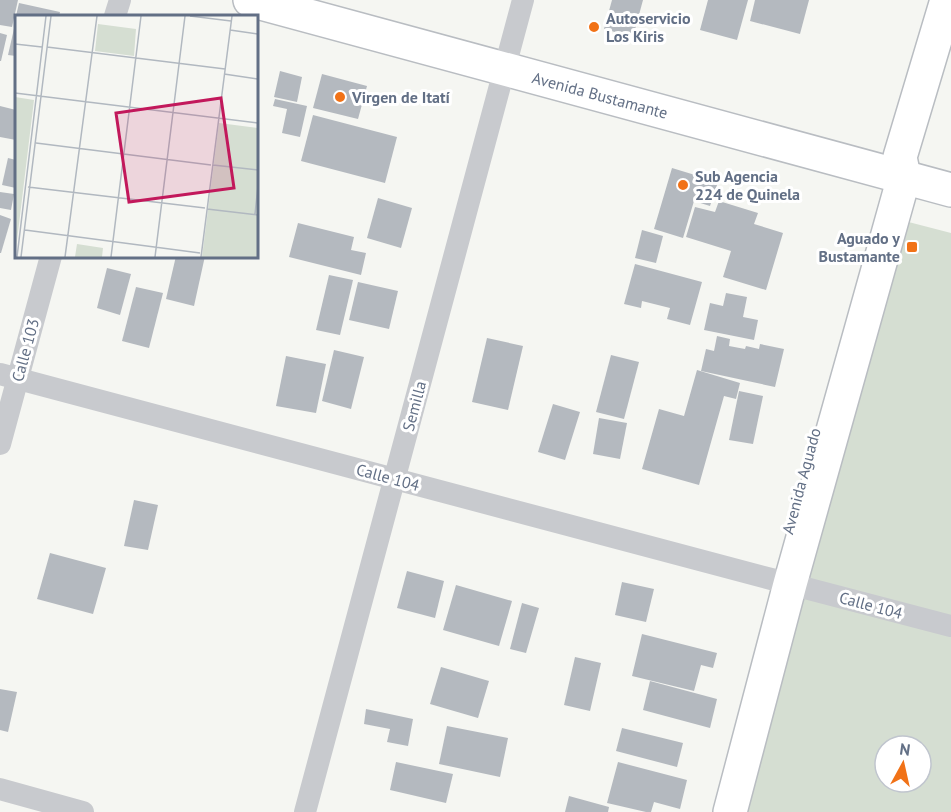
<svg xmlns="http://www.w3.org/2000/svg" width="951" height="812" font-family="'PT Sans',sans-serif">
	<style>
		.green { fill: #d5ded2; fill-rule: evenodd }
		.building { fill: #b4b9bf }
		.lines { fill: none; stroke-linecap: round; stroke-linejoin: round }
		.secondary-casing { stroke: #b9bdc2; stroke-width: 36 }
		.minor { stroke: #c8cace; stroke-width: 22 }
		.secondary { stroke: #fff; stroke-width: 33 }
		.poi-dot { fill: #f17217; stroke: #fff; stroke-width: 2 }
		.labels { text-anchor: middle; stroke-width: 6; stroke-linejoin: round; paint-order: stroke }
		.poi-label { font-size: 16px; font-weight: bold; fill: #626f85; stroke: #fff; text-anchor: start }
		.street-label { font-size: 16px; fill: #626f85; stroke: #fff }
		.inset-road { fill: none; stroke: #b1b8c0; stroke-width: 1.5 }
		.view { fill: #c2185b; fill-opacity: 0.15; stroke: #c2185b; stroke-width: 3 }
		.inset-edge { fill: none; stroke: #626f85; stroke-width: 3 }
	</style>
	<rect width="100%" height="100%" fill="#f5f6f2"/>
	<path class="green" d="M897 219 951 233V812H737ZM885 746H921V782H885Z"/>
	<g class="building">
		<polygon points="0,0 18,0 12,27 0,25"/>
		<polygon points="612,0 643,0 633,37 604,29"/>
		<polygon points="708,0 748,0 737,40 700,30"/>
		<polygon points="755,0 809,0 800,34 750,21"/>
		<polygon points="19,3 60,12 59,16 16,16"/>
		<polygon points="16,20 16,56 8,55"/>
		<polygon points="0,33 7,35 1,61 0,61"/>
		<polygon points="280,71 302,77 297,102 274,97"/>
		<polygon points="322,74 367,86 358,119 313,108"/>
		<polygon points="275,99 307,106 300,137 282,133 287,109 273,106"/>
		<polygon points="0,106 16,110 16,140 0,137"/>
		<polygon points="313,115 397,137 385,183 301,161"/>
		<polygon points="8,158 16,160 16,188 2,185"/>
		<polygon points="672,168 718,182 710,206 694,201 683,238 654,229"/>
		<polygon points="0,192 14,194 11,210 0,208"/>
		<polygon points="378,198 412,208 401,248 367,238"/>
		<polygon points="719,201 758,213 754,224 783,233 766,290 723,277 731,251 686,237 695,207 715,212"/>
		<polygon points="0,215 11,219 1,253 0,253"/>
		<polygon points="298,223 354,237 351,250 366,253 361,275 289,257"/>
		<polygon points="642,230 663,236 656,263 635,258"/>
		<polygon points="176,256 205,256 194,306 166,299"/>
		<polygon points="635,264 702,282 690,325 667,319 670,308 642,301 641,308 624,304"/>
		<polygon points="107,268 131,274 120,315 97,308"/>
		<polygon points="329,275 353,280 340,335 316,330"/>
		<polygon points="358,282 398,291 389,329 349,320"/>
		<polygon points="136,287 163,293 149,348 122,341"/>
		<polygon points="726,293 747,297 743,317 758,320 754,340 704,330 710,303 723,306"/>
		<polygon points="717,336 730,339 729,346 745,349 746,346 759,349 760,344 784,349 775,387 701,371 706,349 714,351"/>
		<polygon points="487,338 523,346 508,410 472,402"/>
		<polygon points="334,350 364,357 351,409 322,401"/>
		<polygon points="611,355 639,362 624,419 596,412"/>
		<polygon points="286,356 326,364 316,413 276,406"/>
		<polygon points="697,370 740,383 736,399 724,396 699,485 642,469 659,409 684,416"/>
		<polygon points="739,391 763,396 753,444 729,440"/>
		<polygon points="553,404 580,412 565,460 538,452"/>
		<polygon points="599,418 627,423 620,459 593,454"/>
		<polygon points="134,500 158,505 148,550 124,546"/>
		<polygon points="50,553 106,568 93,614 37,599"/>
		<polygon points="407,571 444,581 435,618 397,608"/>
		<polygon points="622,582 654,589 646,622 615,615"/>
		<polygon points="456,585 512,601 499,646 443,630"/>
		<polygon points="522,603 539,608 526,653 510,649"/>
		<polygon points="642,634 717,653 713,668 701,665 694,691 632,676"/>
		<polygon points="575,657 601,663 590,711 564,705"/>
		<polygon points="441,667 489,681 478,718 430,704"/>
		<polygon points="650,681 717,699 710,728 643,710"/>
		<polygon points="0,689 17,692 8,732 0,730"/>
		<polygon points="366,709 413,719 408,746 387,742 390,729 364,724"/>
		<polygon points="447,726 508,738 500,777 439,764"/>
		<polygon points="622,728 683,743 677,767 616,751"/>
		<polygon points="396,762 453,774 446,803 390,790"/>
		<polygon points="618,762 687,780 680,809 654,802 651,812 646,812 607,803"/>
		<polygon points="569,796 609,807 608,812 565,812"/>
	</g>
	<g class="lines">
		<g class="secondary-casing">
			<g id="secondary">
				<polyline points="250,0 951,190"/>
				<polyline points="730,812 790,584 904,177 900,157 947,0"/>
			</g>
		</g>
		<g class="minor">
			<polyline points="115,16 120,0"/>
			<polyline points="0,374 775,580"/>
			<polyline points="0,444 51,256"/>
			<polyline points="790,584 951,626"/>
			<polyline points="0,789 83,812"/>
			<polyline points="305,812 523,0"/>
		</g>
		<use href="#secondary" class="secondary"/>
	</g>
	<g class="poi-dot">
		<circle cx="594" cy="27" r="6"/>
		<circle cx="340" cy="97" r="6"/>
		<circle cx="683" cy="185" r="6"/>
		<rect x="906" y="241" width="12" height="12" rx="3"/>
	</g>
	<g class="labels">
		<g class="poi-label">
			<text x="606" y="24">Autoservicio<tspan x="606" dy="18">Los Kiris</tspan></text>
			<text x="352" y="103">Virgen de Itatí</text>
			<text x="695" y="182">Sub Agencia<tspan x="695" dy="18">224 de Quinela</tspan></text>
			<text x="900" y="244" text-anchor="end">Aguado y<tspan x="900" dy="18">Bustamante</tspan></text>
		</g>
		<g class="street-label">
			<text transform="translate(600 95) rotate(15)" y="6">Avenida Bustamante</text>
			<text transform="translate(25 350) rotate(-75)" y="6">Calle 103</text>
			<text transform="translate(414 406) rotate(-75)" y="6">Semilla</text>
			<text transform="translate(388 477) rotate(15)" y="6">Calle 104</text>
			<text transform="translate(801 481) rotate(-75)" y="6">Avenida Aguado</text>
			<text transform="translate(871 605) rotate(15)" y="6">Calle 104</text>
		</g>
	</g>
	<g transform="translate(15 15)">
		<rect width="243" height="243" fill="#f5f6f2"/>
		<path d="M83 9 121 14 119 41 80 36ZM0 82 19 85 0 242ZM204 108 243 113V242H187ZM62 229 88 233 87 242H60Z" fill="#d5ded2"/>
		<path class="inset-road" d="M175 1 216 6M215 15 243 19M0 29 27 32M32 32 210 54M209 59 243 64M0 78 243 108M21 128 196 150M198 150 243 155M13 172 190 193M192 194 243 200M240 199 243 171M10 215 185 238M2 242 31 1M6 242 36 1M50 242 82 1M96 242 126 1M140 242 170 1M186 242 217 1"/>
		<path class="view" d="M206 83 219 173 114 187 101 98Z"/>
		<rect width="243" height="243" class="inset-edge"/>
	</g>
	<g transform="translate(903 764) rotate(8)"><circle r="28" fill="#ffffff" stroke="#c0c5ce" stroke-width="1.5"/>
	<path d="M0-4.5L10 22L0 15L-10 22Z" fill="#f17217"/>
	<text y="-9" font-size="16" font-weight="bold" text-anchor="middle" fill="#626f85">N</text>
	</g>
</svg>
